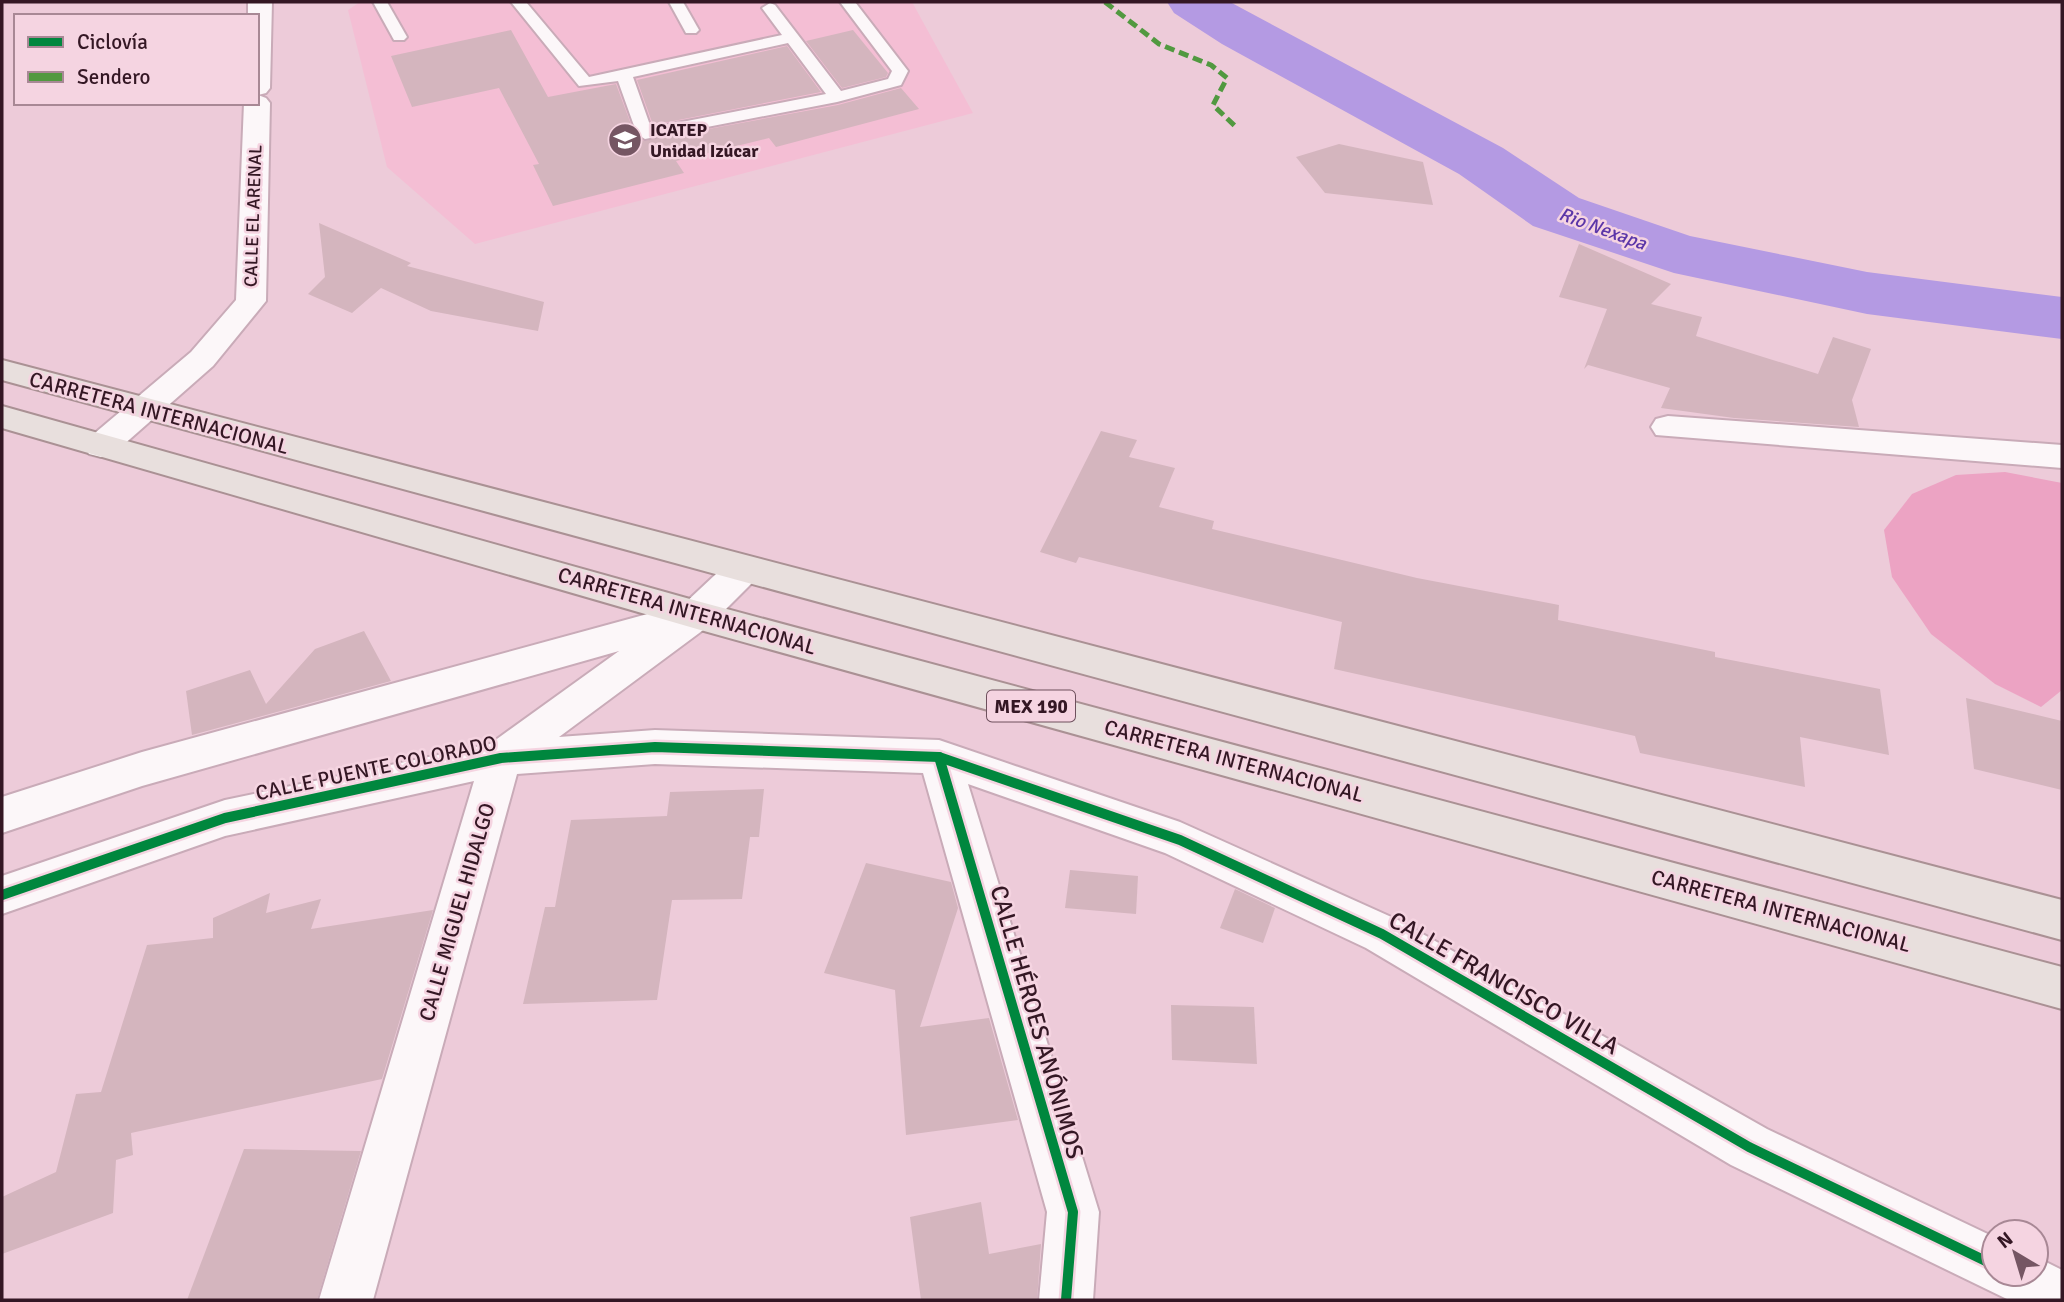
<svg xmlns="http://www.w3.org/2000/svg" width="2064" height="1302" font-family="Signika,sans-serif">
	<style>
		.built { fill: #f4bed4 }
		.green { fill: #eca3c3 }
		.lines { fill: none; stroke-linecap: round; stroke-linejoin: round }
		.river { fill: #b49ae3; fill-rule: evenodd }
		.building { fill: #d4b5be }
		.service-casing { stroke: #c9abb8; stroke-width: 4 }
		.minor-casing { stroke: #c9abb8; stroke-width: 4 }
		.primary-casing { stroke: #aa9194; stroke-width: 4 }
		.service { fill: #fcf7f9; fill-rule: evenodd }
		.minor { fill: #fcf7f9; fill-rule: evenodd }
		.primary { fill: #e8dfdd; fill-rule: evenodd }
		.quiet { stroke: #519940; stroke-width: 5; stroke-dasharray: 10 5; stroke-linecap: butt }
		.cycleway-casing { stroke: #f5d4e1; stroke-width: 15 }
		.cycleway { stroke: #00873e; stroke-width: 10 }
		.labels { text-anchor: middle; stroke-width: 5; stroke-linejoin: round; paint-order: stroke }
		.far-poi-label { font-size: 18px; font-weight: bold; fill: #341724; stroke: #f5d4e1; text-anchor: start }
		.far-street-label { font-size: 18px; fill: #341724; stroke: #f5d4e1 }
		.far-water-label { font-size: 19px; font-style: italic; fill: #5b36a8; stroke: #f5d4e1 }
		.shield { fill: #f5d4e1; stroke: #6e505d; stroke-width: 2 }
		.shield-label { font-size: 19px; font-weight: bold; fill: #341724 }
		.street-label { font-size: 21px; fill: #341724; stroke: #f5d4e1 }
		.near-street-label { font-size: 24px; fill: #341724; stroke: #f5d4e1 }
	</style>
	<rect width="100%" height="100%" fill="#edcbd9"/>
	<polygon class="built" points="360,2 912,2 973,113 475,244 387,167 348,10"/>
	<polygon class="green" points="2005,472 2062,483 2062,690 2041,707 1995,684 1931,634 1892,577 1884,530 1912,494 1956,475"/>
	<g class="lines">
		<polygon class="river" points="1167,2 1230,2 1503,148 1579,198 1690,236 1867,272 2062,297 2062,339 1867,314 1674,273 1533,226 1459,174 1222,44 1174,13"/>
	</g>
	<g class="building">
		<polygon points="511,30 548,97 616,84 635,135 644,141 838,105 901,88 919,109 776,147 769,138 676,161 684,173 553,206 533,165 539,164 499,88 412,107 391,56"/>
		<polygon points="853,30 888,73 886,77 842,88 806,41"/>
		<polygon points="787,46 821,92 653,125 637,80"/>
		<polygon points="1339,144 1423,162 1433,205 1325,193 1296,157"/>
		<polygon points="319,223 411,263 407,266 544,302 538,331 431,311 381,288 352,313 308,294 325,277"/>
		<polygon points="1579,244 1671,284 1651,304 1702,317 1696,336 1818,374 1833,337 1871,349 1852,400 1859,427 1734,418 1661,408 1670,388 1588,365 1584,369 1607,309 1559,297"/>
		<polygon points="1101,431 1137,440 1129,457 1175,468 1159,507 1214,521 1212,529 1417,578 1559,605 1558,620 1715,652 1715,657 1880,689 1889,755 1800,737 1805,787 1640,753 1635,736 1334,669 1342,622 1079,557 1076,563 1040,552"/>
		<polygon points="364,631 391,681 192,735 186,691 250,670 266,704 315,649"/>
		<polygon points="1966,698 2062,721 2062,790 1974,769"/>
		<polygon points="764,789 759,837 750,837 742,899 672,900 657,1000 523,1004 545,907 555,907 571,820 667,816 670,792"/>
		<polygon points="866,863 951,882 958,908 920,1027 989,1018 1018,1120 906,1135 895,990 824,973"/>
		<polygon points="1070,870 1138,876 1136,914 1065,908"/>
		<polygon points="1235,889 1275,908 1263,943 1220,928"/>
		<polygon points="270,893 266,913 321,899 311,929 433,910 382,1079 131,1133 133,1155 116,1160 113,1213 2,1254 2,1197 56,1172 76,1094 101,1092 147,945 213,938 213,918"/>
		<polygon points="1171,1005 1254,1007 1257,1064 1172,1060"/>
		<polygon points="244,1149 361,1151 317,1300 187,1300"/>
		<polygon points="981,1202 989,1254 1041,1244 1037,1300 921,1300 910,1217"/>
	</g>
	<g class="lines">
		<g class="service-casing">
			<g id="service">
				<polygon points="373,2 387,2 407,37 404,40 394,40"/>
				<path d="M511 2H526L589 77 782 35 762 8 770 3 775 5 841 91 888 79 892 71 840 2H855L908 71 901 85 837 102 645 139 637 134 618 81 579 86ZM788 43 826 94 651 128 633 77Z"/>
				<polygon points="669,2 683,2 699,30 696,33 686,33"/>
			</g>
		</g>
		<g class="minor-casing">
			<g id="minor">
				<polygon points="248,2 272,2 270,88 266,93 258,95 266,98 270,103 266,301 213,366 113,454 101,457 89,454 84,446 89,438 191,352 236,300 244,103 257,103 257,16 248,16"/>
				<polygon points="1668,416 2062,445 2062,468 1656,435 1651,427 1656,419"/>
				<polygon points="744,556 757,560 762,569 757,578 710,625 559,737 655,730 939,740 1180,822 1398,920 1767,1129 1994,1237 1994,1274 2036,1274 2036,1257 2062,1270 2062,1300 2009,1300 1731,1165 1366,948 1165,853 968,784 1099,1212 1093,1300 1039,1300 1047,1212 923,773 655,764 517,774 373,1300 319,1300 474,781 225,836 2,914 2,876 225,800 490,744 619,651 142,786 2,833 2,797 142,752 684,604 731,560"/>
			</g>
		</g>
		<g class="primary-casing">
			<g id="primary">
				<polygon points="2,360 2062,900 2062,940 2,380"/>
				<polygon points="2,406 697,601 2062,967 2062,1009 697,629 2,428"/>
			</g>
		</g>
		<use href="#service" class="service"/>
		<use href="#minor" class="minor"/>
		<use href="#primary" class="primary"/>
		<polyline class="quiet" points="1105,2 1159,44 1211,65 1227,78 1213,105 1235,126"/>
		<g class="cycleway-casing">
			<g id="cycleway">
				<polyline points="939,757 1073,1212 1066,1300"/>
				<polyline points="2,895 225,818 501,758 655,747 939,757 1180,840 1382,934 1749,1147 1994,1265"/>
			</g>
		</g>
		<use href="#cycleway" class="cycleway"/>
	</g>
	<defs>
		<g id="school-disc" transform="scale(1.75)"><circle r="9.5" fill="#755663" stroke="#f5d4e1"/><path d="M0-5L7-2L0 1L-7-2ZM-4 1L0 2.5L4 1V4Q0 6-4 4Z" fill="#fff"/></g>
	</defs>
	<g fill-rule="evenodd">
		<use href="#school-disc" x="625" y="140"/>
	</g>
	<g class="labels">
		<g class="far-poi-label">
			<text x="650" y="136">ICATEP<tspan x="650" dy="21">Unidad Izúcar</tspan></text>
		</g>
		<g class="far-street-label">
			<text transform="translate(253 216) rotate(-88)" y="6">CALLE EL ARENAL</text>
		</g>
		<g class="far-water-label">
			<text transform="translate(1603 228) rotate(20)" y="7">Rio Nexapa</text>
		</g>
		<rect class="shield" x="987" y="690.5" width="88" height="31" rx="5"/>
		<g class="shield-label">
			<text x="1031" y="713">MEX 190</text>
		</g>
		<g class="street-label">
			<text transform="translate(159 413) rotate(15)" y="7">CARRETERA INTERNACIONAL</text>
			<text transform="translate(687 611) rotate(16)" y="7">CARRETERA INTERNACIONAL</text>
			<text transform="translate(1234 761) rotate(15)" y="7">CARRETERA INTERNACIONAL</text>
			<text transform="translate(376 768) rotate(-12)" y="7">CALLE PUENTE COLORADO</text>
			<text transform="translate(1781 911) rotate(15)" y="7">CARRETERA INTERNACIONAL</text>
			<text transform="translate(457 912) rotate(-74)" y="7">CALLE MIGUEL HIDALGO</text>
		</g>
		<g class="near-street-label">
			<text transform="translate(1504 983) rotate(30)" y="8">CALLE FRANCISCO VILLA</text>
			<text transform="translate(1037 1022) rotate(74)" y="8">CALLE HÉROES ANÓNIMOS</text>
		</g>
	</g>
	<rect width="2064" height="1302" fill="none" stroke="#341724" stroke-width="7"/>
	<rect x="14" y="14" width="245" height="91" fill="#f5d4e1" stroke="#a88895" stroke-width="2"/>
	<rect x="28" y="37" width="35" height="10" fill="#00873e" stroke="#a88895" stroke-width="2"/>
	<text x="77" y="49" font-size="21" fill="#341724">Ciclovía</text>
	<rect x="28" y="72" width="35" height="10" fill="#519940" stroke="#a88895" stroke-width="2"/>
	<text x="77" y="84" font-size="21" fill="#341724">Sendero</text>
	<g transform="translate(2015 1253) rotate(322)"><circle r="33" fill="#f5d4e1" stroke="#a88895" stroke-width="2"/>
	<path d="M0-5L12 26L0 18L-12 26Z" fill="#755663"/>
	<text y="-10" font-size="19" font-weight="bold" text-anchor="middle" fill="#341724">N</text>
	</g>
</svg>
